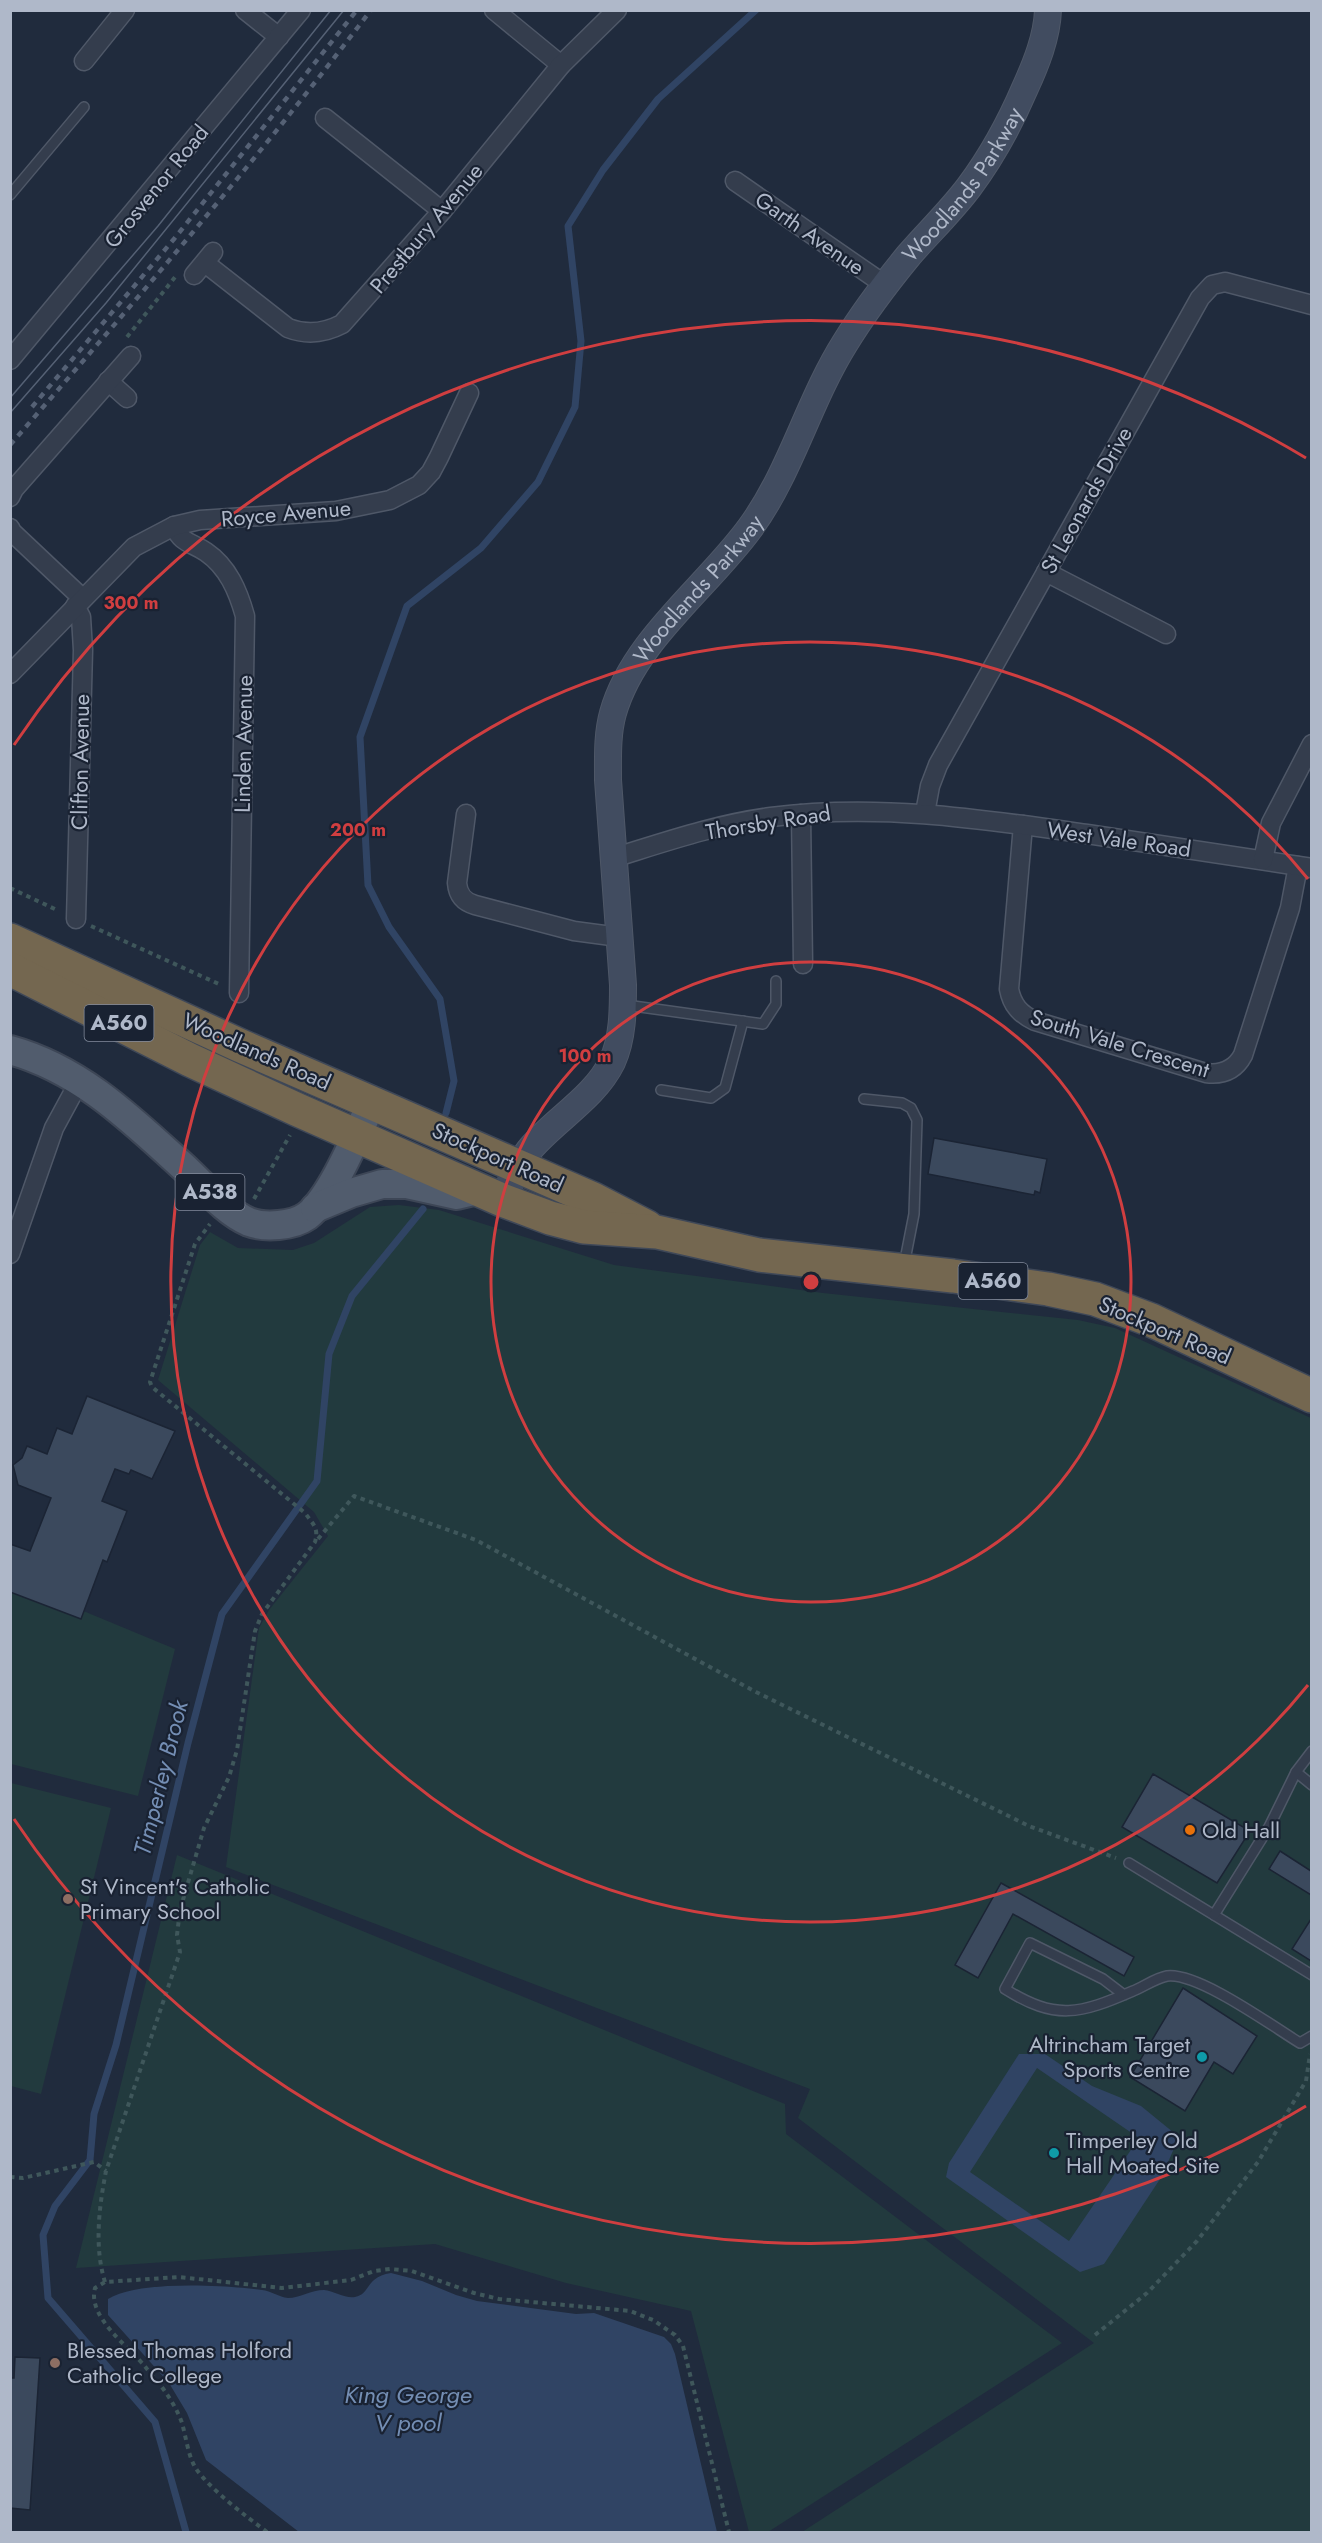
<svg xmlns="http://www.w3.org/2000/svg" width="1322" height="2543" font-family="Jost,sans-serif">
	<style>
		.green { fill: #223a3e }
		.water { fill: #304464; fill-rule: evenodd }
		.lines { fill: none; stroke-linecap: round; stroke-linejoin: round }
		.stream { stroke: #304464; stroke-width: 7 }
		.building { fill: #3b495d; stroke: #1b2434; stroke-width: 1.5 }
		.lane-casing { stroke: #4f5868; stroke-width: 12 }
		.street-casing { stroke: #4f5868; stroke-width: 21 }
		.secondary-casing { stroke: #4f5868; stroke-width: 28 }
		.primary-casing { stroke: #3d4656; stroke-width: 32 }
		.highway-casing { stroke: #3f4858; stroke-width: 36 }
		.path { stroke: #3f575b; stroke-width: 4; stroke-dasharray: 4.5 4.5; stroke-linecap: butt }
		.lane { stroke: #343d4d; stroke-width: 9 }
		.street { stroke: #343d4d; stroke-width: 18 }
		.secondary { stroke: #414c60; stroke-width: 26 }
		.primary { stroke: #515c6d; stroke-width: 28 }
		.highway { stroke: #746750; stroke-width: 33 }
		.tram { stroke: #556175; stroke-width: 1.5 }
		.rail { stroke: #556175; stroke-width: 4.5; stroke-dasharray: 6 6; stroke-linecap: butt }
		.ring { fill: none; stroke: #d03e40; stroke-width: 3 }
		.food-dot { fill: #e8710a; stroke: #192232; stroke-width: 2 }
		.education-dot { fill: #8d6e63; stroke: #192232; stroke-width: 2 }
		.culture-dot { fill: #0f9aa8; stroke: #192232; stroke-width: 2 }
		.labels { text-anchor: middle; stroke-width: 4.5; stroke-linejoin: round; paint-order: stroke }
		.shield { fill: #192232; stroke: #828b9c; stroke-width: 1.5 }
		.shield-label { font-size: 21px; font-weight: bold; fill: #afb8c9 }
		.street-label { font-size: 22px; fill: #afb8c9; stroke: #192232 }
		.poi-label { font-size: 22px; fill: #afb8c9; stroke: #192232; text-anchor: start }
		.water-label { font-size: 24px; font-style: italic; fill: #748eb4; stroke: #192232 }
		.centre { fill: #d03e40; stroke: #192232; stroke-width: 3 }
		.ring-label { font-size: 18px; text-anchor: middle; font-weight: bold; fill: #d03e40; stroke: #192232; stroke-width: 4.5; stroke-linejoin: round; paint-order: stroke }
	</style>
	<rect width="100%" height="100%" fill="#202b3d"/>
	<g class="green">
		<polygon points="399,1205 439,1210 614,1265 823,1293 1078,1320 1115,1328 1311,1418 1311,2532 802,2532 1094,2343 798,2118 810,2089 226,1867 259,1628 269,1610 328,1536 314,1512 158,1380 200,1245 210,1232 238,1248 293,1250 314,1243 370,1207"/>
		<polygon points="11,1581 175,1649 138,1796 11,1764"/>
		<polygon points="11,1783 111,1808 41,2094 11,2086"/>
		<polygon points="177,1855 785,2104 786,2134 1062,2343 768,2532 749,2532 691,2311 566,2283 435,2244 76,2268"/>
	</g>
	<g class="water">
		<path d="M1019 2054H1045L1092 2086 1141 2106 1179 2137 1162 2176 1104 2264 1080 2272 946 2177 949 2163ZM1037 2068 1139 2138 1069 2241 970 2172Z"/>
		<path d="M391 2273 422 2281 456 2295 477 2301 576 2314 594 2313 664 2337 671 2344 675 2354 717 2532H299L206 2460 187 2413 169 2383 108 2315V2299C139 2280 225 2285 262 2290 271 2291 279 2297 288 2298 300 2298 311 2290 324 2290 334 2291 346 2299 355 2297 371 2294 365 2277 391 2273Z"/>
	</g>
	<g class="lines">
		<g class="stream">
			<polyline points="446,1113 454,1081 440,999 389,927 368,885 360,737 407,606 481,548 538,482 575,407 581,341 568,226 603,170 658,99 756,10"/>
			<polyline points="186,2532 155,2422 48,2298 43,2235 55,2206 90,2160 94,2114 116,2045 188,1743 222,1614 317,1481 329,1354 352,1296 423,1209"/>
		</g>
	</g>
	<g class="building">
		<polygon points="934,1138 1047,1159 1040,1193 1035,1191 1034,1195 928,1174"/>
		<polygon points="87,1396 175,1431 152,1479 131,1470 129,1474 115,1469 102,1501 127,1511 107,1562 103,1560 81,1619 10,1592 10,1544 30,1551 51,1498 18,1485 13,1465 22,1458 27,1446 47,1454 57,1428 72,1434"/>
		<polygon points="1153,1774 1250,1831 1217,1883 1122,1827"/>
		<polygon points="1280,1851 1311,1871 1311,1895 1269,1869"/>
		<polygon points="1001,1883 1134,1957 1124,1976 1013,1914 978,1978 955,1965"/>
		<polygon points="1311,1919 1311,1961 1292,1949"/>
		<polygon points="1183,1988 1257,2036 1233,2074 1214,2062 1185,2111 1130,2077"/>
		<polygon points="15,2357 40,2358 30,2510 10,2508 10,2378 14,2378"/>
	</g>
	<g class="lines">
		<g class="lane-casing">
			<g id="lane">
				<polyline points="10,195 84,107"/>
				<polyline points="626,1005 763,1024 776,1004 776,981"/>
				<polyline points="661,1090 711,1098 725,1088 743,1021"/>
				<polyline points="864,1099 902,1103 911,1108 917,1120 914,1214 904,1265"/>
				<polyline points="1296,1772 1312,1785"/>
				<polyline points="1129,1863 1312,1975"/>
				<polyline points="1214,1915 1269,1827 1296,1772 1312,1751"/>
				<path d="M1124 1995 1103 1979 1030 1943 1005 1989C1056 2021 1080 2014 1133 1991 1143 1987 1156 1978 1167 1976 1198 1972 1272 2026 1300 2043L1312 2036"/>
			</g>
		</g>
		<g class="street-casing">
			<g id="street">
				<polyline points="245,10 279,37"/>
				<polyline points="494,10 561,65"/>
				<polyline points="84,61 125,10"/>
				<polyline points="325,118 442,211"/>
				<polyline points="735,181 885,285"/>
				<path d="M205 263 288 328C306 335 325 333 342 324L442 211 561 65 617 10"/>
				<polyline points="194,275 213,252"/>
				<polyline points="10,360 301,10"/>
				<polyline points="108,381 127,398"/>
				<polyline points="10,497 14,489 131,356"/>
				<path d="M174 526C182 544 191 542 206 552 228 567 238 591 245 616L239 993"/>
				<polyline points="10,528 12,532 82,598"/>
				<polyline points="1046,572 1166,634"/>
				<polyline points="75,606 81,617 83,650 76,919"/>
				<polyline points="10,674 134,547 174,526 200,520 336,511 390,500 419,485 431,472 439,457 469,393"/>
				<polyline points="925,813 930,786 938,765 1200,298 1212,285 1225,282 1312,305"/>
				<path d="M466 814 457 883C458 895 464 902 475 905L574 931 619 937"/>
				<polyline points="801,814 803,964"/>
				<path d="M1023 825 1009 989C1012 1005 1020 1014 1035 1021L1206 1073C1222 1075 1235 1070 1243 1055L1290 908 1298 866"/>
				<path d="M613 858C665 842 717 824 771 817 878 803 982 819 1087 834 1162 845 1237 856 1312 868"/>
				<polyline points="1263,860 1271,823 1312,744"/>
				<polyline points="10,1254 54,1128 80,1080"/>
			</g>
		</g>
		<g class="secondary-casing">
			<g id="secondary">
				<path id="s1" d="M502 1200C511 1183 518 1163 531 1148 556 1119 595 1097 612 1062 623 1038 623 1010 623 985L608 780C608 758 607 734 613 713 633 641 707 587 750 528 791 472 808 402 845 343 864 312 886 283 909 255 929 232 951 211 969 187 992 156 1010 123 1025 88 1036 64 1047 37 1048 10"/>
			</g>
		</g>
		<g class="primary-casing">
			<g id="primary">
				<path d="M10 1050C83 1070 135 1123 189 1172 207 1189 226 1212 249 1222 265 1228 293 1226 307 1216 332 1197 358 1132 372 1102"/>
				<polyline points="315,1208 351,1193 382,1184 407,1184 457,1195 478,1190"/>
			</g>
		</g>
		<g class="highway-casing">
			<g id="highway">
				<polyline points="10,940 241,1046 593,1199 647,1227"/>
				<polyline points="10,969 190,1060 298,1110 502,1200 550,1218 584,1227 657,1232 759,1255 953,1276 1048,1289 1095,1299 1151,1320 1312,1396"/>
			</g>
		</g>
		<g class="path">
			<polyline points="127,337 176,276"/>
			<polyline points="10,888 57,910"/>
			<polyline points="91,926 221,985"/>
			<polyline points="254,1199 290,1135"/>
			<polyline points="318,1539 354,1496 476,1540 756,1692 1029,1826 1116,1858"/>
			<polyline points="10,2177 23,2178 94,2162 106,2171"/>
			<path d="M105 2282C94 2247 99 2207 106 2171L180 1952 177 1935 180 1910 204 1828 229 1777 237 1750 255 1631 262 1614 315 1542C319 1528 313 1524 305 1513L152 1387 150 1382 195 1244 210 1224"/>
			<polyline points="1095,2335 1147,2293 1197,2241 1258,2162 1306,2081 1310,2054"/>
			<path d="M267 2532C247 2517 208 2488 195 2467 188 2455 186 2437 182 2423 175 2403 161 2385 147 2369 130 2347 87 2318 95 2288L105 2282 179 2277 282 2288 351 2280 374 2271 390 2269 412 2271 474 2293 499 2299 630 2311 653 2320 675 2335 683 2346 729 2532"/>
		</g>
		<use href="#lane" class="lane"/>
		<use href="#street" class="street"/>
		<use href="#secondary" class="secondary"/>
		<use href="#primary" class="primary"/>
		<use href="#highway" class="highway"/>
		<g class="tram">
			<polyline points="10,398 158,226 331,10"/>
			<polyline points="10,413 106,303 344,10"/>
		</g>
		<g class="rail">
			<polyline points="32,407 174,239 357,10"/>
			<path d="M10 445C134 303 257 160 371 10"/>
		</g>
	</g>
	<g class="ring">
		<circle cx="811" cy="1282" r="320"/>
		<path d="M1308 1685A640 640 0 1 1 1308 879"/>
		<path d="M1306 2106A961 961 0 0 1 14 1819M14 745A961 961 0 0 1 1306 458"/>
	</g>
	<circle class="food-dot" cx="1190" cy="1830" r="6"/>
	<g class="education-dot">
		<circle cx="68" cy="1899" r="6"/>
		<circle cx="55" cy="2363" r="6"/>
	</g>
	<g class="culture-dot">
		<circle cx="1202" cy="2057" r="6"/>
		<circle cx="1054" cy="2153" r="6"/>
	</g>
	<g class="labels">
		<g class="shield">
			<rect x="84.5" y="1005" width="69" height="36" rx="4.5"/>
			<rect x="175.5" y="1174" width="69" height="36" rx="4.5"/>
			<rect x="958.5" y="1263" width="69" height="36" rx="4.5"/>
		</g>
		<g class="shield-label">
			<text x="119" y="1030">A560</text>
			<text x="210" y="1199">A538</text>
			<text x="993" y="1288">A560</text>
		</g>
		<g class="street-label">
			<text dy="8" stroke="none"><textPath href="#s1" startOffset="1168">Woodlands Parkway</textPath></text>
			<text transform="translate(156 186) rotate(-51)" y="8">Grosvenor Road</text>
			<text transform="translate(426 228) rotate(-50)" y="8">Prestbury Avenue</text>
			<text transform="translate(810 233) rotate(35)" y="8">Garth Avenue</text>
			<text transform="translate(1086 500) rotate(-61)" y="8">St Leonards Drive</text>
			<text transform="translate(286 513) rotate(-5)" y="8">Royce Avenue</text>
			<text dy="8" stroke="none"><textPath href="#s1" startOffset="682">Woodlands Parkway</textPath></text>
			<text transform="translate(243 744) rotate(-89)" y="8">Linden Avenue</text>
			<text transform="translate(80 762) rotate(-89)" y="8">Clifton Avenue</text>
			<text transform="translate(768 822) rotate(-9)" y="8">Thorsby Road</text>
			<text transform="translate(1119 839) rotate(8)" y="8">West Vale Road</text>
			<text transform="translate(1120 1043) rotate(17)" y="8">South Vale Crescent</text>
			<text transform="translate(257 1051) rotate(24)" y="8">Woodlands Road</text>
			<text transform="translate(498 1157) rotate(24)" y="8">Stockport Road</text>
			<text transform="translate(1165 1330) rotate(23)" y="8">Stockport Road</text>
		</g>
		<g class="poi-label">
			<text x="1202" y="1838">Old Hall</text>
			<text x="80" y="1894">St Vincent's Catholic<tspan x="80" dy="25">Primary School</tspan></text>
			<text x="1190" y="2052" text-anchor="end">Altrincham Target<tspan x="1190" dy="25">Sports Centre</tspan></text>
			<text x="1066" y="2148">Timperley Old<tspan x="1066" dy="25">Hall Moated Site</tspan></text>
			<text x="67" y="2358">Blessed Thomas Holford<tspan x="67" dy="25">Catholic College</tspan></text>
		</g>
		<g class="water-label">
			<text transform="translate(161 1778) rotate(-76)" y="8">Timperley Brook</text>
			<text x="408" y="2403">King George<tspan x="408" dy="28">V pool</tspan></text>
		</g>
	</g>
	<circle cx="811" cy="1282" r="9" class="centre"/>
	<g class="ring-label">
		<text x="131" y="609">300 m</text>
		<text x="358" y="836">200 m</text>
		<text x="585" y="1062">100 m</text>
	</g>
	<rect width="1322" height="2543" fill="none" stroke="#afb8c9" stroke-width="24"/>
</svg>
